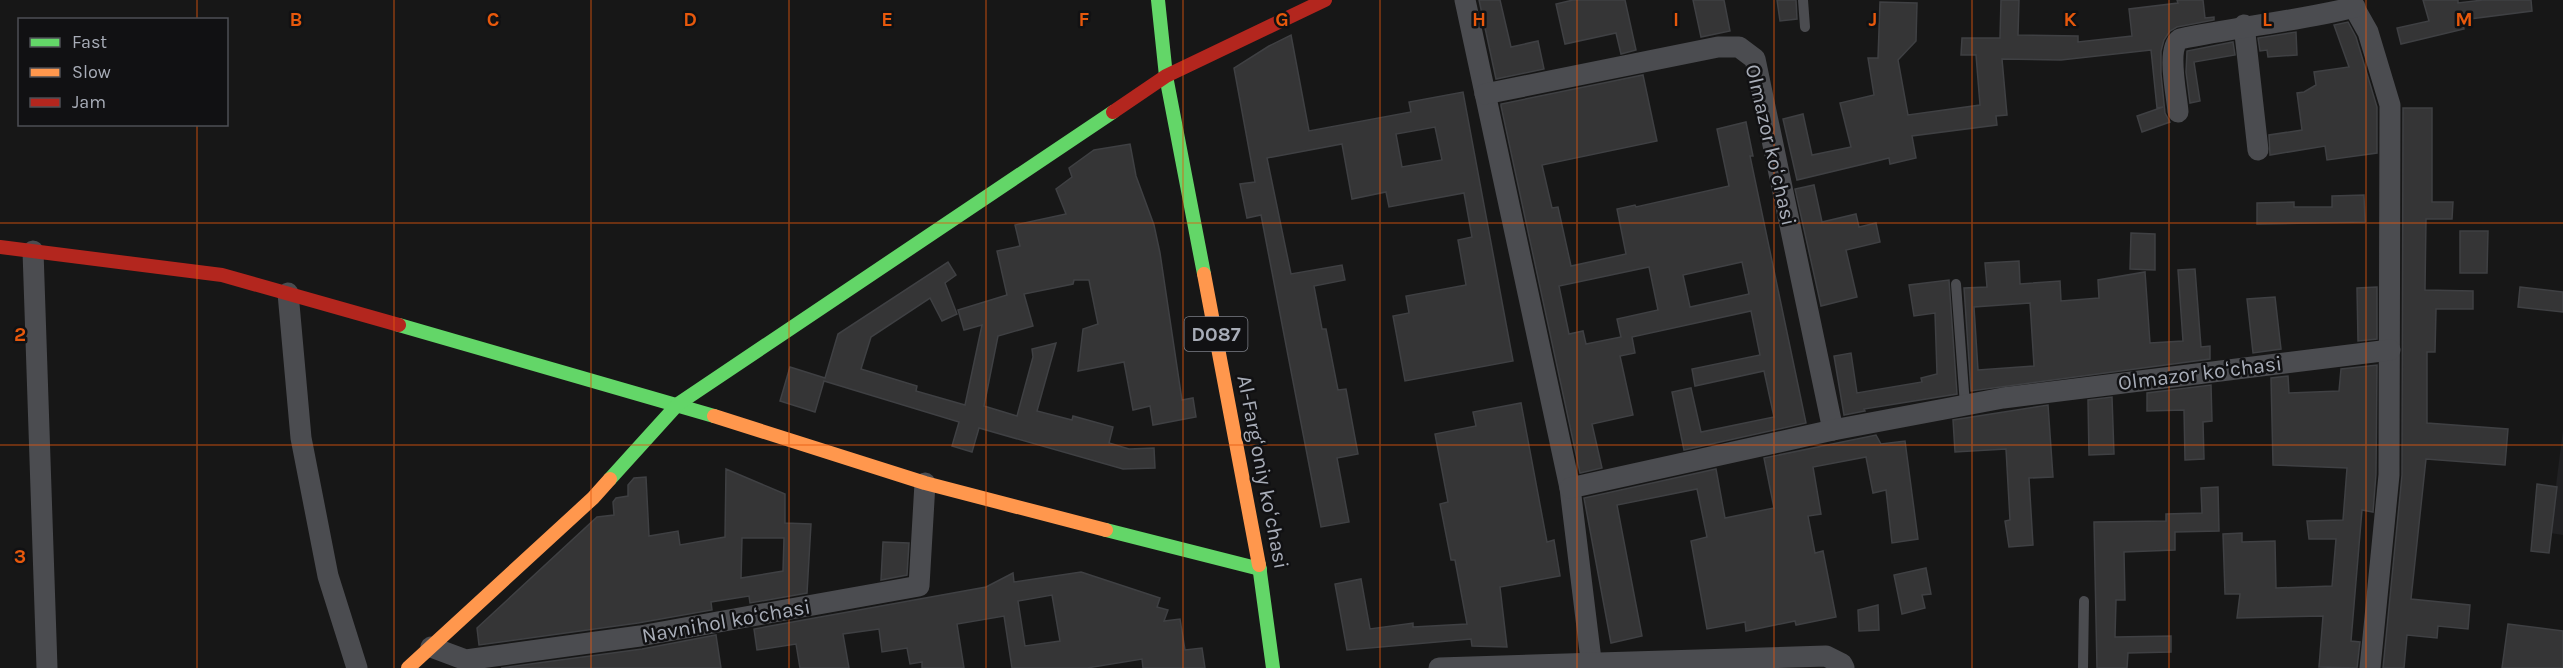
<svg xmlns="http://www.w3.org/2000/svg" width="2563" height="668" font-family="Karla,sans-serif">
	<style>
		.built { fill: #212123 }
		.building { fill: #353536; stroke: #3f4043; stroke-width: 1.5; fill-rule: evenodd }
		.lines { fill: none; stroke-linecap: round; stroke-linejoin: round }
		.lane { stroke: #4b4c50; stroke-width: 10 }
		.street { stroke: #4b4c50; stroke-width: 21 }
		.fast { stroke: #63d668; stroke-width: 14 }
		.slow { stroke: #ff974d; stroke-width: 14 }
		.jam { stroke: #b3261e; stroke-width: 14 }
		.grid { fill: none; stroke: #e8590c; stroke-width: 1.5; stroke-opacity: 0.55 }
		.labels { text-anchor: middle; stroke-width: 5; stroke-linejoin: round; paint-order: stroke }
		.shield { fill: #111113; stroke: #7b7e86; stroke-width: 1.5 }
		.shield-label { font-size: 20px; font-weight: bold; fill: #a8adb8 }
		.street-label { font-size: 21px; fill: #a8adb8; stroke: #111113 }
		.grid-label { font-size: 20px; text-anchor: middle; font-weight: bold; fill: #e8590c; stroke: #111113; stroke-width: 5; stroke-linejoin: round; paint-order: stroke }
	</style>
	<rect width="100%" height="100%" fill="#171717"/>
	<polygon class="built" points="2563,430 2563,535 2550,533"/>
	<g class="building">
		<polygon points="1479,0 1500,0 1511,47 1538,41 1544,69 1496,79"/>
		<polygon points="1573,0 1625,0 1636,50 1621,54 1616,33 1565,44 1556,4"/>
		<polygon points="1693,0 1724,0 1730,31 1701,37"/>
		<polygon points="1777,0 1796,0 1797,19 1780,21"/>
		<polygon points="2001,0 2019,0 2018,35 2078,36 2078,42 2132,36 2129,9 2178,3 2177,0 2203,0 2205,18 2214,17 2214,20 2177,27 2170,31 2164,40 2161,51 2161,74 2165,113 2170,122 2142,132 2137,116 2163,107 2157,108 2151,50 2061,60 2002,59 2007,115 1996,116 1997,125 1912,136 1916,158 1890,164 1889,158 1797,180 1783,119 1803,114 1812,155 1851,147 1840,103 1874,95 1868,58 1878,58 1880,2 1917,3 1916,41 1898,60 1908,115 1980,105 1976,55 1961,55 1962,38 2000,38"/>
		<polygon points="2423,0 2458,0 2458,3 2483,0 2531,0 2532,11 2462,20 2464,29 2401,44 2397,28 2429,21"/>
		<polygon points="2348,22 2356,37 2377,107 2377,153 2327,160 2325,146 2270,155 2269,135 2302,130 2297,93 2304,92 2316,85 2314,72 2349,67 2334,25"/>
		<polygon points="2296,32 2297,55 2268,57 2267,50 2260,51 2258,38"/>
		<path d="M1291 35 1309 131 1411 112 1409 102 1463 92 1513 361 1405 381 1393 316 1409 313 1406 296 1466 285 1458 240 1472 237 1464 193 1389 207 1386 192 1352 199 1342 144 1267 158 1291 274 1342 265 1345 280 1314 286 1322 329H1326L1338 390 1346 389 1358 454 1337 458 1349 522 1321 527 1261 215 1247 218 1240 184 1255 182 1234 68 1269 46ZM1435 127 1442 160 1402 167 1396 134Z"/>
		<polygon points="2233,42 2235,55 2194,62 2200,101 2190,103 2186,72 2187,51"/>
		<path d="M1643 75 1657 141 1542 165 1552 208 1558 207 1571 266 1626 254 1617 209 1635 205 1636 207 1729 186 1717 129 1746 122 1753 156H1750L1806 423 1684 450 1672 392 1691 388 1701 432 1774 417 1764 371 1695 386 1692 369 1760 355 1751 311 1632 337 1635 353 1620 356 1633 415 1592 424 1602 468 1580 473 1501 106V104ZM1742 262 1749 294 1690 307 1683 275ZM1649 267 1658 310 1617 319 1621 337 1586 344 1583 331 1569 334 1559 286Z"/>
		<polygon points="2403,108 2432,108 2432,202 2453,202 2452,219 2426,219 2425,290 2473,291 2473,309 2436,309 2435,352 2427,352 2427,423 2508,429 2505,465 2426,459 2411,599 2470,605 2468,629 2438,626 2437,638 2407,635 2404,668 2383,668 2402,475"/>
		<polygon points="1130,144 1136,176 1154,225 1160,253 1182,400 1193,398 1196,417 1153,425 1150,406 1133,410 1124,362 1078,371 1083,329 1098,324 1089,280 1074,280 1073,284 1024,294 1033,326 998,336 984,406 1017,416 1033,357 1032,349 1056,343 1037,411 1072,420 1073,416 1113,427 1109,443 1129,449 1154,448 1155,468 1123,469 979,428 972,452 952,446 959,422 824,381 815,412 780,401 790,367 825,378 838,334 948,262 956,275 945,283 957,314 942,321 930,298 871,337 861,369 917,386 916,391 965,405 982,325 964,330 958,310 1007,295 997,251 1020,246 1015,225 1066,214 1056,189 1072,177 1069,168 1094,150"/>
		<polygon points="1814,185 1822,222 1856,214 1859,227 1876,223 1880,242 1846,250 1857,297 1821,306 1795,189"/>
		<polygon points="2364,195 2365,222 2257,224 2257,203 2294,202 2294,207 2332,207 2332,196"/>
		<polygon points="2460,231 2488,231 2487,273 2460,273"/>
		<polygon points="2131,233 2155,234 2155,270 2130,269"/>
		<path d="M2019 261 2020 284 2060 281 2061 301 2099 298 2098 280 2145 272 2150 343 2183 341 2178 270 2195 269 2201 347 2210 346V359L1971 391 1964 288 1987 287 1985 263ZM2030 303 2034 366 1978 370 1974 307Z"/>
		<polygon points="1949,280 1957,394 1864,409 1865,411 1844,415 1834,356 1851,353 1857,393 1922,382 1921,378 1937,374 1935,313 1914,316 1909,285"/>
		<polygon points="2377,287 2377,339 2358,341 2357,288"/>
		<polygon points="2520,287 2563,292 2563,312 2518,307"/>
		<polygon points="2275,297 2281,349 2253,353 2247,299"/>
		<polygon points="2377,365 2376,474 2373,512 2362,510 2351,641 2360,642 2357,668 2319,667 2323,616 2237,618 2240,594 2225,594 2223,534 2242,533 2242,542 2275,541 2276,588 2332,586 2336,539 2309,539 2307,521 2343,520 2347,468 2273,465 2271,378 2288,376 2289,393 2339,391 2341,369"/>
		<polygon points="2211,385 2212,421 2203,422 2204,459 2185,460 2184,410 2147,411 2147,393"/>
		<polygon points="2112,397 2114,454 2089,455 2088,400"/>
		<polygon points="1521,403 1547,542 1554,540 1560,576 1500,587 1507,647 1472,646 1471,639 1347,650 1335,584 1361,579 1370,629 1413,623 1413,627 1467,624 1455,560 1451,560 1440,504 1448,502 1435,434 1476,426 1473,412"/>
		<polygon points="2048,405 2053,477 2029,478 2033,545 2009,547 2005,521 2010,520 2006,449 1955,452 1953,420"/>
		<polygon points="1876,435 1881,444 1905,441 1918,539 1892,543 1886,490 1873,493 1866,457 1813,467 1821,514 1808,516 1815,553 1823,551 1836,617 1796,625 1795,621 1746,631 1745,622 1707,629 1691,541 1707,537 1697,489 1617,505 1642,636 1611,643 1584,498 1716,469 1725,518 1774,508 1764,458"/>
		<path d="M726 469 785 494V523L811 524 807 593 750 603 749 596 711 602 712 610 638 623 479 645 477 628 597 517 614 515 613 502 616 498 628 496V485L634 478 646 477 649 536 678 531 680 545 725 537ZM742 538H784L783 571 741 578Z"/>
		<polygon points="2537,484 2557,487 2549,553 2531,551"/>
		<polygon points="2218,487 2219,531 2175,532 2175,550 2124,552 2125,600 2116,600 2115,637 2171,636 2171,652 2128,653 2127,668 2097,668 2094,522 2166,521 2166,514 2202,513 2201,488"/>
		<polygon points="883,542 909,543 907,575 881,580"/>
		<polygon points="1926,568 1931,594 1922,595 1925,608 1902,614 1894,575"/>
		<path d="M1081 572 1160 598 1157 607 1168 610 1164 621 1180 619 1185 650 1202 648 1205 668H1143L1142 659 1087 668H1012L1004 616 957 624 964 668H922V662L910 664 907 648 882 652 879 629 843 634 849 668H800L796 644 757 650 754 629 986 587 1013 573 1014 582ZM1052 595 1060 641 1025 646 1018 601Z"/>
		<polygon points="1878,605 1879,630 1859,631 1858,610"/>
		<polygon points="2508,624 2563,631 2563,668 2502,668"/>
		<polygon points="716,635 721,668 501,668 642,649"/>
	</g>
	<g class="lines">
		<g class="lane">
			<polyline points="1803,0 1805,27"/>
			<polyline points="1956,284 1965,405"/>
			<polyline points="2083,668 2084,601"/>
		</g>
		<g class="street">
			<polyline points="1465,0 1570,488 1592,668"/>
			<polyline points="2350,0 2368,32 2390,105 2389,475 2370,668"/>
			<polyline points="2244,25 2258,150"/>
			<polyline points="1485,94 1718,47 1739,47 1755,59 1833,430"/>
			<path d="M2178 112C2177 95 2166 49 2180 39 2238 27 2297 21 2355 7"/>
			<polyline points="33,251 47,668"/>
			<polyline points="288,293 301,438 328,576 357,668"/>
			<polyline points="1570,488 1833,430 2003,398 2390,350"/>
			<polyline points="431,647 466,660 640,636 919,586 925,483"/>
			<polyline points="1439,668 1826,656 1842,664 1844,668"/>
		</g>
		<g class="fast">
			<polyline points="1158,0 1166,76 1204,274"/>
			<polyline points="399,325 714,416"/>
			<polyline points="610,479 678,404 1113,112"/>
			<polyline points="1106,530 1260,569"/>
			<polyline points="1259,565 1273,668"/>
		</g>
		<g class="slow">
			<polyline points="1204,274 1259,565"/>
			<polyline points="714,416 925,483 1106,530"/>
			<polyline points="408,668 593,498 610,479"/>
		</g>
		<g class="jam">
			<polyline points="1113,112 1166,76 1325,0"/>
			<polyline points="0,247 222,275 399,325"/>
		</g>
	</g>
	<path class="grid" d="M197 0V20M394 0V668M591 0V668M789 0V668M986 0V668M1183 0V668M1380 0V668M1577 0V668M1774 0V668M1972 0V668M2169 0V668M2366 0V668M197 124V668M0 223H2563M0 445H2563"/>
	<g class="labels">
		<rect class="shield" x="1184.5" y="317" width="63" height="34" rx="4.5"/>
		<g class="shield-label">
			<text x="1216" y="341">D087</text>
		</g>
		<g class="street-label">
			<text transform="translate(1771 145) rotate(77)" y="7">Olmazor koʻchasi</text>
			<text transform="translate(2200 373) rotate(-7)" y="7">Olmazor koʻchasi</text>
			<text transform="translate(1263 472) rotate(79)" y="7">Al-Fargʻoniy koʻchasi</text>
			<text transform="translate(726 621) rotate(-10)" y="7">Navnihol koʻchasi</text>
		</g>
	</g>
	<g class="grid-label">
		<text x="296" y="26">B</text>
		<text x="493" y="26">C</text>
		<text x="690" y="26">D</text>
		<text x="887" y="26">E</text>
		<text x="1084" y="26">F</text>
		<text x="1282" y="26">G</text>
		<text x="1479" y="26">H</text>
		<text x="1676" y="26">I</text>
		<text x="1873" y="26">J</text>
		<text x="2070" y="26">K</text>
		<text x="2267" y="26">L</text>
		<text x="2464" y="26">M</text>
		<text x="20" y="341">2</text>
		<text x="20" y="563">3</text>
	</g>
	<rect x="18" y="18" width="210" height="108" fill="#111113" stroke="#4d4f55" stroke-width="1.5"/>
	<rect x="30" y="38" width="30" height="9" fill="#63d668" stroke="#4d4f55" stroke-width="1.5"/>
	<text x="72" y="48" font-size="18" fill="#a8adb8">Fast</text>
	<rect x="30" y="68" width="30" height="9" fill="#ff974d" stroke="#4d4f55" stroke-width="1.5"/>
	<text x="72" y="78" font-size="18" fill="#a8adb8">Slow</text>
	<rect x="30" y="98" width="30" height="9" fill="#b3261e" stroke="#4d4f55" stroke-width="1.5"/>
	<text x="72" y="108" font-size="18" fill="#a8adb8">Jam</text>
</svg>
